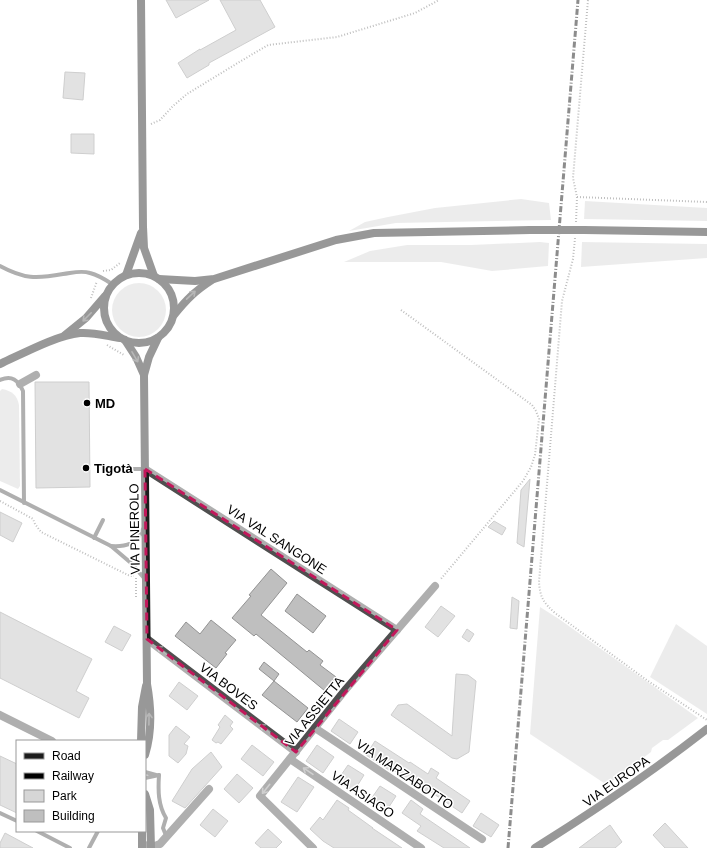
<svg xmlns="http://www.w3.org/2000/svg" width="707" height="848" font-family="Helvetica,sans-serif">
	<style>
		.green { fill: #d6d6d6 }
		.building { fill: #bfbfbf; stroke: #939393 }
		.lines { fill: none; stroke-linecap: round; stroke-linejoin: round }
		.path { stroke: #717171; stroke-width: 2; stroke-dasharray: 1 2; stroke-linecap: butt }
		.lane { stroke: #4f4f4f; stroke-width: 4 }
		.street { stroke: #4f4f4f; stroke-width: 8 }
		.secondary { stroke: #1c1c1c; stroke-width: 8 }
		.rail { stroke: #000; stroke-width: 3; stroke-dasharray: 6 2 1 2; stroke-linecap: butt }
		.secondary-bridge { stroke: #1c1c1c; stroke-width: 8 }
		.oneway { stroke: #606060 }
		.oneway2 { stroke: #959595 }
		.marked { fill: none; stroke: #c2185b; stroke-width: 3; stroke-dasharray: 8 5; stroke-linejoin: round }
		.poi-dot { fill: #000; stroke: #fff; stroke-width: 1.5 }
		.labels { text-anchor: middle; stroke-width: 3; stroke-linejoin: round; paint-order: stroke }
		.poi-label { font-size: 13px; font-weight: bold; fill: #000; stroke: #fff; text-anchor: start }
		.street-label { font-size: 13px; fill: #000; stroke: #fff }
	</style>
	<rect width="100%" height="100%" fill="#fff"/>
	<g class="green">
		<polygon points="521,199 549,203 551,220 396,223 349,231 365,222 388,217 435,208"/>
		<polygon points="585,201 707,208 707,221 584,219"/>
		<polygon points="540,242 549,243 548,266 492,271 441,262 344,262 370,251 407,245 471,245"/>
		<polygon points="582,242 707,244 707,258 581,267"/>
		<circle cx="139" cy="310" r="27"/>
		<path d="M2 389C12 391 17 395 19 405L20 486 18 489 0 481V391Z"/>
		<polygon points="540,607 559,619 698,718 668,740 663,740 652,748 651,752 607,785 530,734"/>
		<polygon points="676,624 707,646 707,714 650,677"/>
	</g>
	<g class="building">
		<polygon points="166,0 209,0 176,18"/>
		<polygon points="220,0 260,0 275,27 209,63 209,65 187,78 178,63 200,49 200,50 236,30"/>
		<polygon points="65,72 85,73 83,100 63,98"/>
		<polygon points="71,134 94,134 94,154 71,153"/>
		<polygon points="35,382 89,382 90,487 36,488"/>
		<polygon points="530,479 524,547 517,543 521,490"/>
		<polygon points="0,512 22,523 13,542 0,535"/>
		<polygon points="494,521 506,528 502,535 488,527"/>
		<polygon points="271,569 287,583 261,615 307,652 309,650 323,661 320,665 336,677 325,691 256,634 254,636 232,618 251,596 249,595"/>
		<polygon points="297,594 326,616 313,633 285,611"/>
		<polygon points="512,597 519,601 517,629 510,628"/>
		<polygon points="441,606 455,616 438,637 425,627"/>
		<polygon points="0,612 92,659 76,691 89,698 79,718 0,678"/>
		<polygon points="211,620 236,640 225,653 227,654 216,668 175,636 186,622 200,634"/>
		<polygon points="114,626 131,635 122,651 105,642"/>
		<polygon points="467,629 474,634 469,642 462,637"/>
		<polygon points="264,662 279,674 274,681 259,669"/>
		<polygon points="456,674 468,675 476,681 469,752 457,759 452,758 391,715 398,705 407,704 452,736"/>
		<polygon points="274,681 308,708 297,722 262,695"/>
		<polygon points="179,682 198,696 187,710 169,696"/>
		<polygon points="225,715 233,722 230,726 233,729 221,744 218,742 216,743 212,740 220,727 218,725"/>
		<polygon points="339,719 358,732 350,744 331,731"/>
		<polygon points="176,726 190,737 184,744 188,746 186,754 178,763 169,756 169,735"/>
		<polygon points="375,741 409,763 410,762 428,774 431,768 439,773 436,778 470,801 462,813 428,790 427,792 393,770 392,772 366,755"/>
		<polygon points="252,745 274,762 263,776 241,759"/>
		<polygon points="317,745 334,757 323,773 306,761"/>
		<polygon points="211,752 222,767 185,808 172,801 192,769"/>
		<polygon points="0,756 17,764 17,813 0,805"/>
		<polygon points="348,765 364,775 354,791 337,781"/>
		<polygon points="237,774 253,788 239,803 224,789"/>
		<polygon points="298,777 314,787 297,812 281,802"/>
		<polygon points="380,786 396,796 387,810 371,799"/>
		<polygon points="337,800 349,808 348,810 373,828 372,828 402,848 334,848 323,841 310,829 320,817 323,820"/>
		<polygon points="411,800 423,809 420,814 470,848 444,848 417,831 421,826 402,813"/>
		<polygon points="213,809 228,821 215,837 200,825"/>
		<polygon points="481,813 499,825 491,837 473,826"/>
		<polygon points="665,823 688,848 665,848 653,835"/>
		<polygon points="610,825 622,842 615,848 579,848"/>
		<polygon points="268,829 282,842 276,848 261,848 255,843"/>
		<polygon points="5,833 33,848 0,848 0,843"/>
	</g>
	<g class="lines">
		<g class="path">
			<polyline points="151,124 160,120 173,106 187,94 241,61 268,45 337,37 415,13 439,0"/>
			<polyline points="577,197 707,202"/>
			<polyline points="576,222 577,197 573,178 588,0"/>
			<path d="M575 238 573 259 562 301 539 582C540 598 544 603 555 613L648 681 707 720"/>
			<polyline points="103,271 111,270 120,263"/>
			<polyline points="91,298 97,281"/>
			<polyline points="401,310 532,405 536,411 539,419 535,455 531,467 523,481 440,580"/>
			<polyline points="107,345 124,355"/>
			<polyline points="0,501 33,519 35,524 41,532 130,576 134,576"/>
			<polyline points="136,578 136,599"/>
		</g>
		<g class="lane">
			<path d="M0 266C24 279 36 279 63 274 72 273 81 270 90 273 98 275 106 280 112 284"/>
			<path d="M0 380C12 375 18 380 23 391L24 503"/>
			<polyline points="125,469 145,469"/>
			<polyline points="0,490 111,546"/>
			<path d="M143 529C137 544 126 547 111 546L131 563 144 578"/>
			<polyline points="94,538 103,520"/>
			<polyline points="145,772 156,775"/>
			<path d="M159 775C158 790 158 805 166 818L163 828 165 833 169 835"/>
			<polyline points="145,778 159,775"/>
			<polyline points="0,813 17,821"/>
			<polyline points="37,831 70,848"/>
			<polyline points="89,848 98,831"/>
		</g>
		<g class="street">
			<polyline points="20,384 36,375"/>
			<polyline points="145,469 397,630"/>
			<polyline points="147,639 296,752"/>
			<polyline points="0,715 52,741"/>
			<polyline points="315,728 482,839"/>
			<polyline points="290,759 421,848"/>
			<polyline points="142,845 155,846 160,844 209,789"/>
			<polyline points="313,848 260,796 346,689 435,586"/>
		</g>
		<g class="secondary">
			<polyline points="141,0 143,227 144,248 154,276"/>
			<polyline points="584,230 707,232"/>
			<circle cx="139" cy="308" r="35"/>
			<polyline points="126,275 141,233"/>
			<polyline points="159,279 195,281 214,279 336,240 374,233 530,230"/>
			<path d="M174 315C187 299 195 291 212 280"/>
			<polyline points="65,335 86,318 105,296"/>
			<polyline points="125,340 136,357 144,375"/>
			<path d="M0 364C22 354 57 335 80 333 93 332 107 336 120 338"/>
			<polyline points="141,741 142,707 146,686"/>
			<path d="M145 755C152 733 151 706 147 684L144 375 149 357 158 338"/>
			<polyline points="145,794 150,810 151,848"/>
			<polyline points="142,831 142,848"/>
			<path d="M535 848C594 811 652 772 707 729"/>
		</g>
		<polyline class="rail" points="508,848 578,0"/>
		<polyline class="secondary-bridge" points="530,230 584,230"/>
	</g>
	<defs><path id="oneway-shaft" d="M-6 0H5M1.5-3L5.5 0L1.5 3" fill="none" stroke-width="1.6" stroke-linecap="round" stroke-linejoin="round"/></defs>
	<g class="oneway">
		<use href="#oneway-shaft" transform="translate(191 295) rotate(-43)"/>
		<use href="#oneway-shaft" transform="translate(87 317) rotate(135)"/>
		<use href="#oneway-shaft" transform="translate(135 357) rotate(60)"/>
		<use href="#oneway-shaft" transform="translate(149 719) rotate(-89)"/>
	</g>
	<g class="oneway2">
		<use href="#oneway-shaft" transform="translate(162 650) rotate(-143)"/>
		<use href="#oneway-shaft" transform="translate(265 728) rotate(-143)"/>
		<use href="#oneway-shaft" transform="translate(308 771) rotate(-146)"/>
		<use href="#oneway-shaft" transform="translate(266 789) rotate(129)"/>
	</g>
	<path d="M0 0H707V848H0ZM145 469 397 630 296 752 147 639Z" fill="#fff" fill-opacity=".55" fill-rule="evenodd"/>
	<path class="marked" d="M145 469 397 630 296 752 147 639Z"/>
	<g class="poi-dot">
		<circle cx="87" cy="403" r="4"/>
		<circle cx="86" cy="468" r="4"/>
	</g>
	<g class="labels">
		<g class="poi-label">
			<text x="95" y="408">MD</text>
			<text x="94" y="473">Tigotà</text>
		</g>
		<g class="street-label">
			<text transform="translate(134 529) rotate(-91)" y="5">VIA PINEROLO</text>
			<text transform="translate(277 539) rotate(33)" y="5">VIA VAL SANGONE</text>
			<text transform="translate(229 686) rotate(37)" y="5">VIA BOVES</text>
			<text transform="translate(314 711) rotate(-51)" y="5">VIA ASSIETTA</text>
			<text transform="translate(405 774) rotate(34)" y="5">VIA MARZABOTTO</text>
			<text transform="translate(616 781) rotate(-35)" y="5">VIA EUROPA</text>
			<text transform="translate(363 794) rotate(34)" y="5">VIA ASIAGO</text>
		</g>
	</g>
	<rect x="16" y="740" width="130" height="92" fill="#ffffff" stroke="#999999"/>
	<rect x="24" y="753" width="20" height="6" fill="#1c1c1c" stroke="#999999"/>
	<text x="52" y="760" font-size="12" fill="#000000">Road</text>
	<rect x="24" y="773" width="20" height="6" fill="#000000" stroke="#999999"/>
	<text x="52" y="780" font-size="12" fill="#000000">Railway</text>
	<rect x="24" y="790" width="20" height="12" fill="#d6d6d6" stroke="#999999"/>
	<text x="52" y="800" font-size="12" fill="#000000">Park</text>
	<rect x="24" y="810" width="20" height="12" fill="#bfbfbf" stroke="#999999"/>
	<text x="52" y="820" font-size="12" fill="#000000">Building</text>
</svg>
